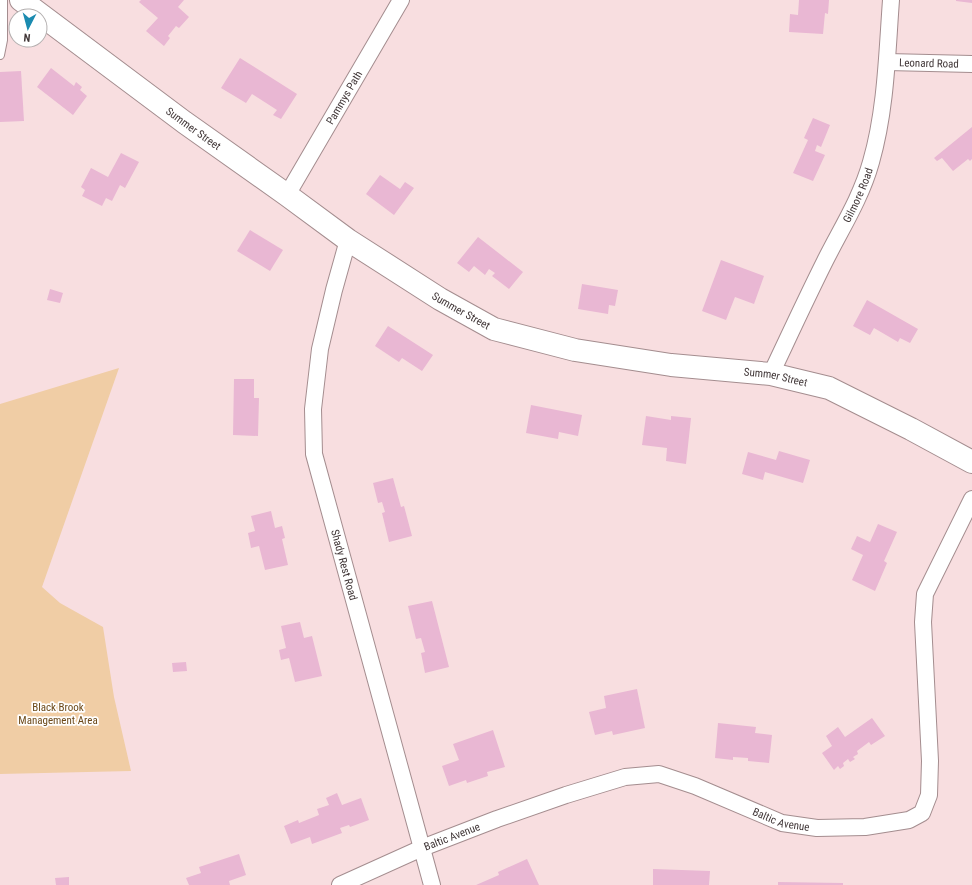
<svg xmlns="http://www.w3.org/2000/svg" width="972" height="885" font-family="'Roboto Condensed',sans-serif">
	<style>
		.green { fill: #f0cda5 }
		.building { fill: #e9b7d3 }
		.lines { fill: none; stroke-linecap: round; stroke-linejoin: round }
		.lane-casing { stroke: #a48d8f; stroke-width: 10 }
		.street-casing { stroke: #a48d8f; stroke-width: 18 }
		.secondary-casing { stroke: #a48d8f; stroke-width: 24 }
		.lane { stroke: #fff; stroke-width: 8 }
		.street { stroke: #fff; stroke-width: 16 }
		.secondary { stroke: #fff; stroke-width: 22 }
		.labels { text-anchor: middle; stroke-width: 3.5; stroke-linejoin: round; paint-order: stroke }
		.street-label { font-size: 11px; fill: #403637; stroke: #fff }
		.park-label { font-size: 11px; fill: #6c4919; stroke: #fff }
	</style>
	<rect width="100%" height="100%" fill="#f8dee0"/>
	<polygon class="green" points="119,368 42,587 60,603 103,627 114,697 131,771 0,774 0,404"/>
	<g class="building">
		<polygon points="141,0 184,0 178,7 189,17 179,28 176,26 168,36 170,38 164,46 146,31 158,18 139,2"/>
		<polygon points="799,0 829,0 828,14 825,13 823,34 789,32 790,14 798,15"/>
		<polygon points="956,0 972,0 972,3 956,1"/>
		<polygon points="240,58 297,94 281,119 273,115 277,110 252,94 246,103 221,88"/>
		<polygon points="51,68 74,86 76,82 82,87 80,90 87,96 73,115 37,87"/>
		<polygon points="21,71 24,121 0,122 0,72"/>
		<polygon points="813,118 830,125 821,147 817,145 815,151 825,155 813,181 793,173 808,140 804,138"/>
		<polygon points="972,127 972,159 970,161 968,159 953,171 942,158 937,161 934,158"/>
		<polygon points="121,153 139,162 125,188 120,185 112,201 106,198 102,206 82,196 85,190 81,187 91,168 108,177"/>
		<polygon points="380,175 400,189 405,182 414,188 394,215 366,194"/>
		<polygon points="250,230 283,250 270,271 237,251"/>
		<polygon points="478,237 523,272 509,289 492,276 495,273 489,269 485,275 474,266 469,272 457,263"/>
		<polygon points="721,260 764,276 754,304 735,297 726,320 702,311"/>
		<polygon points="582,284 618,290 615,306 609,305 608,314 578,309"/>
		<polygon points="50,289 63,293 60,303 47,300"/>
		<polygon points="867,300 918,329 910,343 900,338 898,342 874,328 870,335 853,326"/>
		<polygon points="388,326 433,355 422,371 402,358 399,362 375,346"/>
		<polygon points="234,379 254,379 254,398 259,398 258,436 233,435"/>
		<polygon points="531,405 582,415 578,436 559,432 558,439 526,433"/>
		<polygon points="646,416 671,420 671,416 691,418 686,464 666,461 667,448 642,445"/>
		<polygon points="779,451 810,460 803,483 765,472 763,480 742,474 748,452 776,460"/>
		<polygon points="393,478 401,507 404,506 412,536 389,542 382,513 385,512 382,502 378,503 373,483"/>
		<polygon points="271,511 275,528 282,526 285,538 282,539 288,565 265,570 259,546 251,548 248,533 255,531 251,516"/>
		<polygon points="878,524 897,532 884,561 887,563 875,591 852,580 863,555 851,549 857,536 870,542"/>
		<polygon points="432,601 449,667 425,673 421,653 425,652 421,638 416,639 408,606"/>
		<polygon points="300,622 304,638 312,636 322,676 295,682 289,658 281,660 279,650 286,648 281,626"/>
		<polygon points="186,662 187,671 173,672 172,663"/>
		<polygon points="637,689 645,728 613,735 612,731 595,735 589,712 606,708 604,696"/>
		<polygon points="872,718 885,736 871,745 869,742 857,751 858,754 853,757 855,759 850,762 848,759 843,763 844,766 840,769 838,766 834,770 822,753 832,746 826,736 838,727 845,737"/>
		<polygon points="718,723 756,727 755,733 772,735 769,763 748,761 748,758 733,757 733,760 715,758"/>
		<polygon points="493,730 505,767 487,772 488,776 467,783 466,780 449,786 442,766 459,760 453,744"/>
		<polygon points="337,793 342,805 361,798 369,820 350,827 349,825 340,828 342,833 312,844 310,837 291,844 284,826 298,820 299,823 319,815 317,809 329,805 326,798"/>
		<polygon points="239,854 246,875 229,881 230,885 189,885 186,878 201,873 199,867"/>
		<polygon points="527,859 539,885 476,885 499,875 498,872"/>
		<polygon points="653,869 710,871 709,885 653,885"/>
		<polygon points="69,877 69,885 56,885 55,878"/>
		<polygon points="778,882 843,883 843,885 778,885"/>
	</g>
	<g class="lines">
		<g class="lane-casing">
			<polyline id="lane" points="0,55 3,40 3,0"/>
		</g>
		<g class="street-casing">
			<g id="street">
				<path id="s1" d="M887 62 972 64"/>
				<path id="s2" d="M287 195 401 0"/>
				<path id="s3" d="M348 240 334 290 320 349 313 409 314 454 432 885"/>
				<path id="s4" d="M771 374C789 336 806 299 825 261 841 229 861 198 871 162 886 110 887 54 891 0"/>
				<path id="s5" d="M340 885 422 848 497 819 566 795 625 777 659 774 695 786 782 823 817 828 865 827 909 820 922 813 929 795 930 761 923 622 925 594 972 499"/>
			</g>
		</g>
		<g class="secondary-casing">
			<g id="secondary">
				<path id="s6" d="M21 0 184 122 287 195 348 240 440 299 494 329 575 350 671 365 771 374 829 388 911 429 972 462"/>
			</g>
		</g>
		<use href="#lane" class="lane"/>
		<use href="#street" class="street"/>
		<use href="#secondary" class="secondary"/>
	</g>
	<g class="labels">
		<g class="street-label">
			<text dy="4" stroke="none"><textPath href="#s1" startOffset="42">Leonard Road</textPath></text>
			<text dy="4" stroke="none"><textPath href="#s2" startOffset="113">Pammys Path</textPath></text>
			<text dy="4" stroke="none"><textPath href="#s6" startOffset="215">Summer Street</textPath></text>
			<text dy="4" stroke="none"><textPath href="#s4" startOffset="199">Gilmore Road</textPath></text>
			<text dy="4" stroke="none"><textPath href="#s6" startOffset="539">Summer Street</textPath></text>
			<text dy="4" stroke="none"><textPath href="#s6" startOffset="863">Summer Street</textPath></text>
			<text dy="4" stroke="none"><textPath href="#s3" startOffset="333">Shady Rest Road</textPath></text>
			<text dy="4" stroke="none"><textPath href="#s5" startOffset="470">Baltic Avenue</textPath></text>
			<text dy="4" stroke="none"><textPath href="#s5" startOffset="122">Baltic Avenue</textPath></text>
		</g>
		<g class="park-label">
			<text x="58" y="711">Black Brook<tspan x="58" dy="13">Management Area</tspan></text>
		</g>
	</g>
	<g transform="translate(28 28) rotate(186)"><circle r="19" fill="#ffffff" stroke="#b3afaf"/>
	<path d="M0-3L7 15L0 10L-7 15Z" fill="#1b8bb0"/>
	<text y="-6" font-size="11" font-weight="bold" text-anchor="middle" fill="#403637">N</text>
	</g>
</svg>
